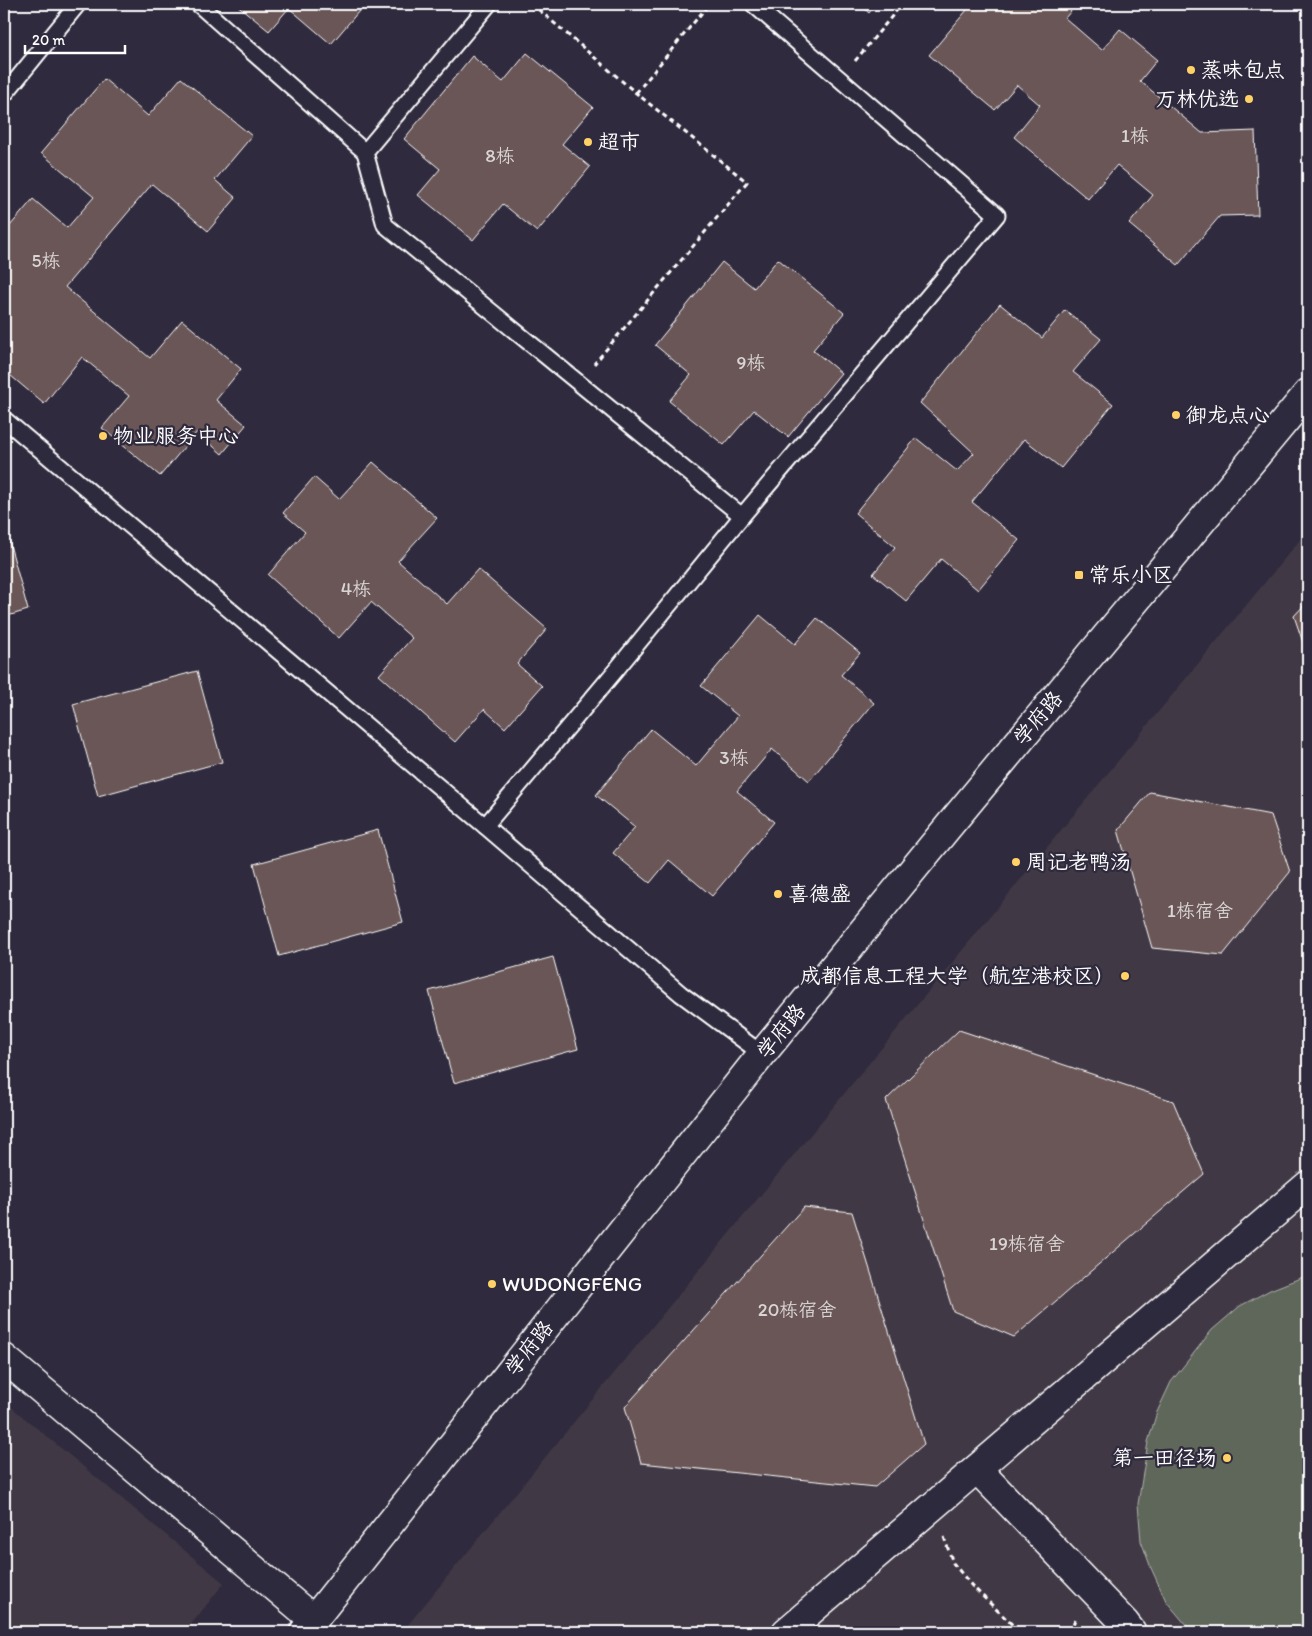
<svg xmlns="http://www.w3.org/2000/svg" width="1312" height="1636" font-family="Itim,'LXGW WenKai TC',sans-serif">
	<style>
		.built { fill: #413845 }
		.green { fill: #5e665a; stroke: #aeb2ac }
		.building { fill: #6a5757; stroke: #fff }
		.lines { fill: none; stroke-linecap: round; stroke-linejoin: round }
		.lane-casing { stroke: #fff; stroke-width: 19 }
		.street-casing { stroke: #fff; stroke-width: 31 }
		.secondary-casing { stroke: #fff; stroke-width: 31 }
		.path { stroke: #fff; stroke-width: 3; stroke-dasharray: 5 4; stroke-linecap: butt }
		.lane { stroke: #2f2a3d; stroke-width: 15 }
		.street { stroke: #2f2a3d; stroke-width: 28 }
		.secondary { stroke: #2f2a3d; stroke-width: 28 }
		.poi-dot { fill: #ffd166; stroke: #2f2a3d; stroke-width: 2 }
		.labels { text-anchor: middle; stroke-width: 4.5; stroke-linejoin: round; paint-order: stroke }
		.number-label { font-size: 19px; fill: #dad5d5 }
		.poi-label { font-size: 21px; fill: #fff; stroke: #2f2a3d; text-anchor: start }
		.street-label { font-size: 21px; fill: #fff; stroke: #2f2a3d }
	</style>
	<rect width="100%" height="100%" fill="#2f2a3d"/>
	<filter id="ink" filterUnits="userSpaceOnUse"><feTurbulence type="fractalNoise" baseFrequency=".02" numOctaves="2"/><feDisplacementMap in="SourceGraphic" scale="10" xChannelSelector="R" yChannelSelector="G"/><feConvolveMatrix kernelMatrix="1 2 1 2 8 2 1 2 1" color-interpolation-filters="sRGB"/></filter>
	<g filter="url(#ink)">
		<g class="built">
			<polygon points="1308,530 1308,1632 402,1632 574,1422"/>
			<polygon points="4,1401 224,1583 185,1632 4,1632"/>
		</g>
		<polygon class="green" points="1308,1275 1308,1632 1192,1632 1166,1601 1151,1568 1141,1541 1138,1504 1148,1442 1157,1412 1171,1382 1212,1330 1240,1306 1270,1290"/>
		<g class="building">
			<polygon points="236,4 365,4 331,44 289,8 269,31"/>
			<polygon points="859,4 876,4 869,13"/>
			<polygon points="972,4 1077,4 1065,18 1102,50 1120,29 1157,60 1140,81 1202,133 1255,131 1258,215 1220,216 1178,265 1129,224 1153,195 1117,165 1088,199 1014,137 1040,105 1017,85 995,110 929,55"/>
			<polygon points="527,53 593,107 562,144 590,167 537,232 503,204 473,240 418,195 440,169 404,139 472,56 503,82"/>
			<polygon points="181,78 252,136 215,180 236,198 208,231 152,184 65,287 150,358 182,320 241,369 216,400 246,425 222,454 197,432 160,476 102,428 129,396 82,357 44,404 4,370 4,233 33,199 67,228 94,197 41,153 104,79 148,116"/>
			<polygon points="778,259 844,313 813,350 841,373 788,437 754,410 724,445 669,401 691,375 655,345 722,262 754,288"/>
			<polygon points="1000,304 1042,338 1065,310 1101,339 1073,372 1113,404 1061,468 1024,439 972,502 1019,540 978,590 941,559 906,601 873,574 895,547 855,513 916,438 957,471 974,453 920,403"/>
			<polygon points="373,462 437,518 398,561 447,604 478,569 547,629 517,664 542,686 505,728 484,709 455,742 379,675 412,638 371,602 339,638 268,575 305,532 283,513 314,477 339,499"/>
			<polygon points="4,523 28,610 4,617"/>
			<polygon points="1308,601 1308,657 1294,616"/>
			<polygon points="760,615 795,644 817,618 860,653 841,675 874,703 809,781 772,749 737,791 774,822 712,896 669,860 650,883 613,853 635,827 596,795 651,729 696,766 738,716 701,686"/>
			<polygon points="197,671 222,762 98,796 73,704"/>
			<polygon points="1150,792 1271,815 1290,872 1223,955 1152,948 1118,830"/>
			<polygon points="378,830 403,922 279,956 254,864"/>
			<polygon points="553,957 578,1049 454,1083 429,991"/>
			<polygon points="959,1030 1173,1101 1204,1174 1014,1337 953,1311 886,1100"/>
			<polygon points="804,1207 852,1212 924,1444 875,1487 641,1463 625,1407"/>
		</g>
		<g class="lines">
			<g class="lane-casing">
				<g id="lane">
					<polyline points="198,4 365,152 489,4"/>
					<polyline points="4,95 78,4"/>
					<polyline points="365,152 385,225 742,516"/>
					<polyline points="4,419 485,826 681,994 762,1054"/>
					<polyline points="485,826 616,670 742,516 997,215 753,4"/>
				</g>
			</g>
			<g class="street-casing">
				<g id="street">
					<polyline points="4,1358 314,1620"/>
					<polyline points="977,1469 1125,1623 1132,1632"/>
					<polyline points="786,1632 1308,1185"/>
				</g>
			</g>
			<g class="secondary-casing">
				<polyline id="secondary" points="304,1632 762,1054 948,827 1308,393"/>
			</g>
			<g class="path">
				<polyline points="532,4 636,93 747,182 594,364"/>
				<polyline points="855,61 902,4"/>
				<polyline points="636,93 709,4"/>
				<polyline points="944,1537 953,1563 972,1586 1020,1632"/>
				<polyline points="1070,1632 1076,1617"/>
			</g>
			<use href="#lane" class="lane"/>
			<use href="#street" class="street"/>
			<use href="#secondary" class="secondary"/>
		</g>
	</g>
	<g class="poi-dot">
		<circle cx="1191" cy="70" r="5"/>
		<circle cx="1249" cy="99" r="5"/>
		<circle cx="588" cy="142" r="5"/>
		<circle cx="1176" cy="415" r="5"/>
		<circle cx="103" cy="436" r="5"/>
		<rect x="1074" y="570" width="10" height="10" rx="2.5"/>
		<circle cx="1016" cy="862" r="5"/>
		<circle cx="778" cy="894" r="5"/>
		<circle cx="1125" cy="976" r="5"/>
		<circle cx="492" cy="1284" r="5"/>
		<circle cx="1227" cy="1458" r="5"/>
	</g>
	<g class="labels">
		<g class="number-label">
			<text x="1135" y="142">1栋</text>
			<text x="500" y="162">8栋</text>
			<text x="46" y="267">5栋</text>
			<text x="751" y="369">9栋</text>
			<text x="356" y="595">4栋</text>
			<text x="734" y="764">3栋</text>
			<text x="1200" y="917">1栋宿舍</text>
			<text x="1027" y="1250">19栋宿舍</text>
			<text x="797" y="1316">20栋宿舍</text>
		</g>
		<g class="poi-label">
			<text x="1201" y="77">蒸味包点</text>
			<text x="1239" y="106" text-anchor="end">万林优选</text>
			<text x="598" y="149">超市</text>
			<text x="1186" y="422">御龙点心</text>
			<text x="113" y="443">物业服务中心</text>
			<text x="1089" y="582">常乐小区</text>
			<text x="1026" y="869">周记老鸭汤</text>
			<text x="788" y="901">喜德盛</text>
			<text x="1115" y="983" text-anchor="end">成都信息工程大学（航空港校区）</text>
			<text x="502" y="1291">WUDONGFENG</text>
			<text x="1217" y="1465" text-anchor="end">第一田径场</text>
		</g>
		<g class="street-label">
			<text transform="translate(1038 718) rotate(-50)" y="7">学府路</text>
			<text transform="translate(781 1031) rotate(-51)" y="7">学府路</text>
			<text transform="translate(529 1348) rotate(-52)" y="7">学府路</text>
		</g>
	</g>
	<rect width="1312" height="1636" fill="none" stroke="#2f2a3d" stroke-width="20"/>
	<rect x="10" y="10" width="1292" height="1616" fill="none" stroke="#fff" stroke-width="2" filter="url(#ink)"/>
	<path d="M25 45v8h100v-8" fill="none" stroke="#ffffff" stroke-width="2.5"/>
	<text x="32" y="45" font-size="15" fill="#ffffff" stroke="#2f2a3d" stroke-width="4" paint-order="stroke">20 m</text>
</svg>
